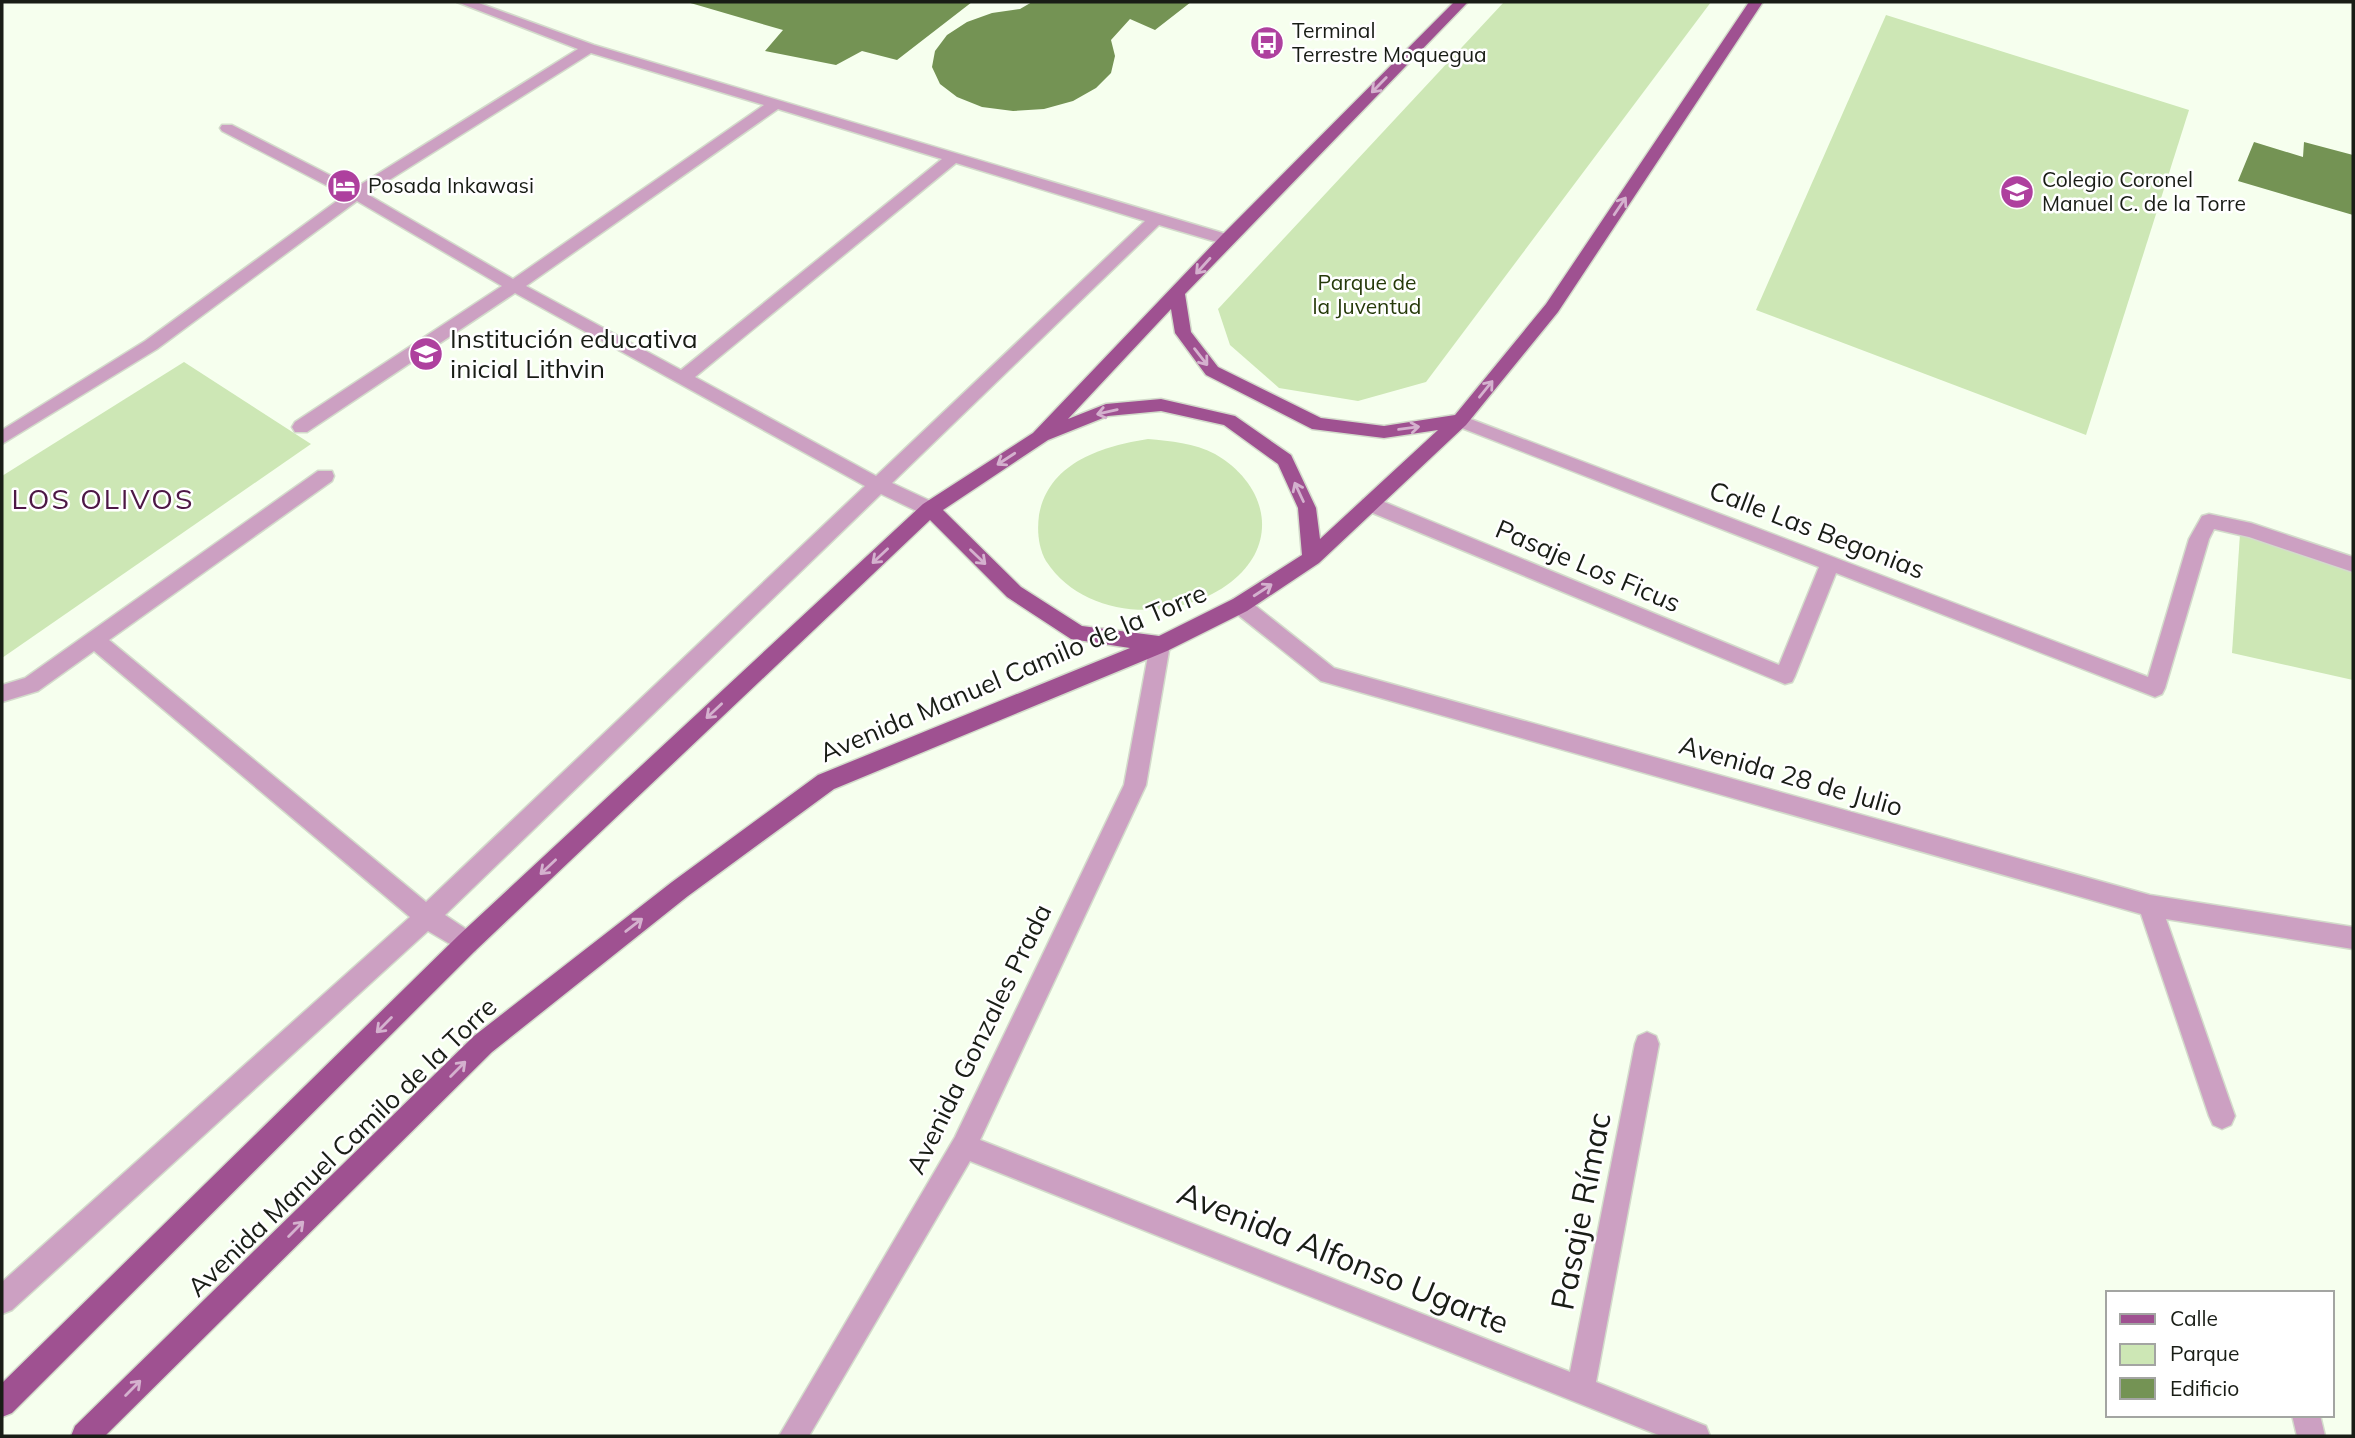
<svg xmlns="http://www.w3.org/2000/svg" width="2355" height="1438" font-family="Mulish,sans-serif">
	<style>
		.green { fill: #cde7b5 }
		.building { fill: #749354 }
		.lines { fill: none; stroke-linecap: round; stroke-linejoin: round }
		.minor-casing { stroke: #d3dbcb; stroke-width: 3 }
		.major-casing { stroke: #d3dbcb; stroke-width: 3 }
		.minor { fill: #cca0c2; fill-rule: evenodd }
		.major { fill: #9f5191; fill-rule: evenodd }
		.oneway { stroke: #d4b1ce }
		.labels { text-anchor: middle; stroke-width: 5; stroke-linejoin: round; paint-order: stroke }
		.far-poi-label { font-size: 21px; fill: #191d16; stroke: #fff; text-anchor: start }
		.far-park-label { font-size: 21px; fill: #263a0a; stroke: #fff }
		.poi-label { font-size: 26px; fill: #191d16; stroke: #fff; text-anchor: start }
		.street-label { font-size: 26px; fill: #191d16; stroke: #fff }
		.neighbourhood-label { font-size: 28px; letter-spacing: 2px; fill: #4d1845; stroke: #fff }
		.near-street-label { font-size: 32px; fill: #191d16; stroke: #fff }
	</style>
	<rect width="100%" height="100%" fill="#f6ffee"/>
	<g class="green">
		<polygon points="1504,2 1711,2 1426,382 1358,401 1279,388 1230,345 1218,309"/>
		<polygon points="1886,15 2189,110 2086,435 1756,310"/>
		<polygon points="184,362 311,444 2,658 2,476"/>
		<path d="M1148 439C1171 441 1194 443 1215 454 1267 484 1281 543 1231 582 1178 623 1085 621 1046 561 1038 547 1037 530 1039 515 1048 463 1102 446 1148 439Z"/>
		<polygon points="2240,534 2353,571 2353,680 2232,653"/>
	</g>
	<g class="building">
		<polygon points="687,2 972,2 897,60 862,51 836,65 765,51 783,30"/>
		<polygon points="1032,2 1191,2 1155,30 1130,19 1111,40 1115,56 1111,73 1096,88 1073,101 1044,109 1013,111 982,107 957,97 940,84 932,67 935,51 947,35 967,22 992,13 1020,9"/>
		<polygon points="2254,142 2303,157 2304,142 2353,155 2353,215 2238,181"/>
	</g>
	<g class="lines">
		<g class="minor-casing">
			<g id="minor">
				<path d="M457 2H476L594 45 1233 236 1235 240 1227 245 1159 225 892 483 937 504 939 509 937 514H923L881 494 445 915 475 935 479 943 475 951 467 954 428 931 12 1310 2 1314V1282L410 917 94 651 38 691 2 702V685L25 678 318 471H332L334 476 332 481 109 640 426 902 865 486 515 293 307 432H295L292 427 295 422 502 286 357 201 157 349 2 444V430L145 341 345 195 222 131 220 128 222 125H232L355 188 578 49ZM591 53 764 105 513 279 367 194ZM778 109 942 159 681 370 526 286ZM956 163 1145 221 876 476 695 377Z"/>
				<polygon points="1460,415 2148,677 2189,539 2202,516 2209,514 2251,523 2353,557 2353,572 2249,537 2214,529 2209,539 2165,688 2162,694 2155,697 1836,573 1795,676 1792,682 1785,684 1363,509 1361,504 1363,499 1377,499 1779,665 1819,567 1454,425 1451,421 1454,417"/>
				<polygon points="1240,597 1247,599 1334,668 2150,895 2353,927 2353,949 2166,919 2235,1116 2231,1125 2222,1129 2213,1125 2209,1116 2141,914 1321,681 1233,611 1230,605 1233,599"/>
				<polygon points="1160,637 1167,639 1170,645 1146,785 980,1140 1570,1372 1635,1044 1638,1036 1647,1032 1656,1036 1659,1044 1596,1382 1706,1426 1710,1436 1661,1436 970,1161 809,1436 779,1436 955,1137 1124,785 1150,645 1153,639"/>
				<polygon points="2292,1415 2320,1415 2325,1436 2297,1436"/>
			</g>
		</g>
		<g class="major-casing">
			<path id="major" d="M1454 2H1468L1185 294 1191 332 1218 367 1321 418 1384 426 1455 415 1546 304 1749 2H1763L1558 312 1466 425 1319 563 1247 611 1167 651 834 789 688 896 492 1052 105 1436H71L75 1426 474 1036 672 882 818 775 1130 648 1071 639 1007 597 930 520 475 951 12 1413 2 1417V1383L459 935 923 504 1033 433 1221 236ZM1171 309 1175 333 1206 375 1312 429 1384 438 1438 430 1320 539 1316 508 1291 455 1235 416 1161 399 1106 404 1068 419ZM1161 411 1224 425 1278 464 1298 508 1302 555 1233 599 1159 636 1082 626 1021 587 943 510 1048 440 1108 416Z"/>
		</g>
		<use href="#minor" class="minor"/>
		<use href="#major" class="major"/>
	</g>
	<defs><path id="oneway-shaft" d="M-6 0H5M1.5-3L5.5 0L1.5 3" fill="none" stroke-width="1.6" stroke-linecap="round" stroke-linejoin="round" transform="scale(1.75)"/></defs>
	<g class="oneway">
		<use href="#oneway-shaft" transform="translate(1379 85) rotate(134)"/>
		<use href="#oneway-shaft" transform="translate(1620 206) rotate(-56)"/>
		<use href="#oneway-shaft" transform="translate(1203 266) rotate(132)"/>
		<use href="#oneway-shaft" transform="translate(1201 357) rotate(52)"/>
		<use href="#oneway-shaft" transform="translate(1486 389) rotate(-51)"/>
		<use href="#oneway-shaft" transform="translate(1107 412) rotate(167)"/>
		<use href="#oneway-shaft" transform="translate(1409 428) rotate(-8)"/>
		<use href="#oneway-shaft" transform="translate(1006 459) rotate(147)"/>
		<use href="#oneway-shaft" transform="translate(1299 492) rotate(-115)"/>
		<use href="#oneway-shaft" transform="translate(880 556) rotate(137)"/>
		<use href="#oneway-shaft" transform="translate(978 557) rotate(44)"/>
		<use href="#oneway-shaft" transform="translate(1263 590) rotate(-33)"/>
		<use href="#oneway-shaft" transform="translate(714 711) rotate(137)"/>
		<use href="#oneway-shaft" transform="translate(548 867) rotate(137)"/>
		<use href="#oneway-shaft" transform="translate(634 925) rotate(-38)"/>
		<use href="#oneway-shaft" transform="translate(384 1025) rotate(135)"/>
		<use href="#oneway-shaft" transform="translate(458 1069) rotate(-45)"/>
		<use href="#oneway-shaft" transform="translate(296 1229) rotate(-45)"/>
		<use href="#oneway-shaft" transform="translate(133 1388) rotate(-45)"/>
	</g>
	<defs>
		<g id="bus-disc" transform="scale(1.75)"><circle r="9.5" fill="#ae409e" stroke="#fff"/><path d="M-5-6H5V4H4V6H2V4H-2V6H-4V4H-5ZM-3.5-4V0h7V-4ZM-3.5 1.2v1.5H-2V1.2ZM2 1.2v1.5H3.5V1.2Z" fill="#fff"/></g>
		<g id="hotel-disc" transform="scale(1.75)"><circle r="9.5" fill="#ae409e" stroke="#fff"/><path d="M-6-4.5h1.5V1H6V5H4.5V3h-9V5H-6ZM-4 0a1.8 1.8 0 1 1 3.6 0ZM.5 0V-2.5h3Q6-2.5 6 0Z" fill="#fff"/></g>
		<g id="school-disc" transform="scale(1.75)"><circle r="9.5" fill="#ae409e" stroke="#fff"/><path d="M0-5L7-2L0 1L-7-2ZM-4 1L0 2.5L4 1V4Q0 6-4 4Z" fill="#fff"/></g>
	</defs>
	<g fill-rule="evenodd">
		<use href="#bus-disc" x="1267" y="43"/>
		<use href="#hotel-disc" x="344" y="186"/>
		<use href="#school-disc" x="2017" y="192"/>
		<use href="#school-disc" x="426" y="354"/>
	</g>
	<g class="labels">
		<g class="far-poi-label">
			<text x="1292" y="38">Terminal<tspan x="1292" dy="24">Terrestre Moquegua</tspan></text>
			<text x="2042" y="187">Colegio Coronel<tspan x="2042" dy="24">Manuel C. de la Torre</tspan></text>
			<text x="368" y="193">Posada Inkawasi</text>
		</g>
		<g class="far-park-label">
			<text x="1367" y="290">Parque de<tspan x="1367" dy="24">la Juventud</tspan></text>
		</g>
		<g class="poi-label">
			<text x="450" y="348">Institución educativa<tspan x="450" dy="30">inicial Lithvin</tspan></text>
		</g>
		<g class="street-label">
			<text transform="translate(1817 530) rotate(21)" y="9">Calle Las Begonias</text>
			<text transform="translate(1588 566) rotate(23)" y="9">Pasaje Los Ficus</text>
			<text transform="translate(1013 673) rotate(-23)" y="9">Avenida Manuel Camilo de la Torre</text>
			<text transform="translate(1791 776) rotate(16)" y="9">Avenida 28 de Julio</text>
			<text transform="translate(979 1039) rotate(-64)" y="9">Avenida Gonzales Prada</text>
			<text transform="translate(342 1147) rotate(-44)" y="9">Avenida Manuel Camilo de la Torre</text>
		</g>
		<g class="neighbourhood-label">
			<text x="103" y="509">LOS OLIVOS</text>
		</g>
		<g class="near-street-label">
			<text transform="translate(1581 1211) rotate(-79)" y="11">Pasaje Rímac</text>
			<text transform="translate(1343 1258) rotate(22)" y="11">Avenida Alfonso Ugarte</text>
		</g>
	</g>
	<rect width="2355" height="1438" fill="none" stroke="#191d16" stroke-width="7"/>
	<rect x="2106" y="1291" width="228" height="126" fill="#ffffff" stroke="#a3a5a2" stroke-width="2"/>
	<rect x="2120" y="1314" width="35" height="10" fill="#9f5191" stroke="#a3a5a2" stroke-width="2"/>
	<text x="2170" y="1326" font-size="21" fill="#191d16">Calle</text>
	<rect x="2120" y="1344" width="35" height="21" fill="#cde7b5" stroke="#a3a5a2" stroke-width="2"/>
	<text x="2170" y="1361" font-size="21" fill="#191d16">Parque</text>
	<rect x="2120" y="1378" width="35" height="21" fill="#749354" stroke="#a3a5a2" stroke-width="2"/>
	<text x="2170" y="1396" font-size="21" fill="#191d16">Edificio</text>
</svg>
